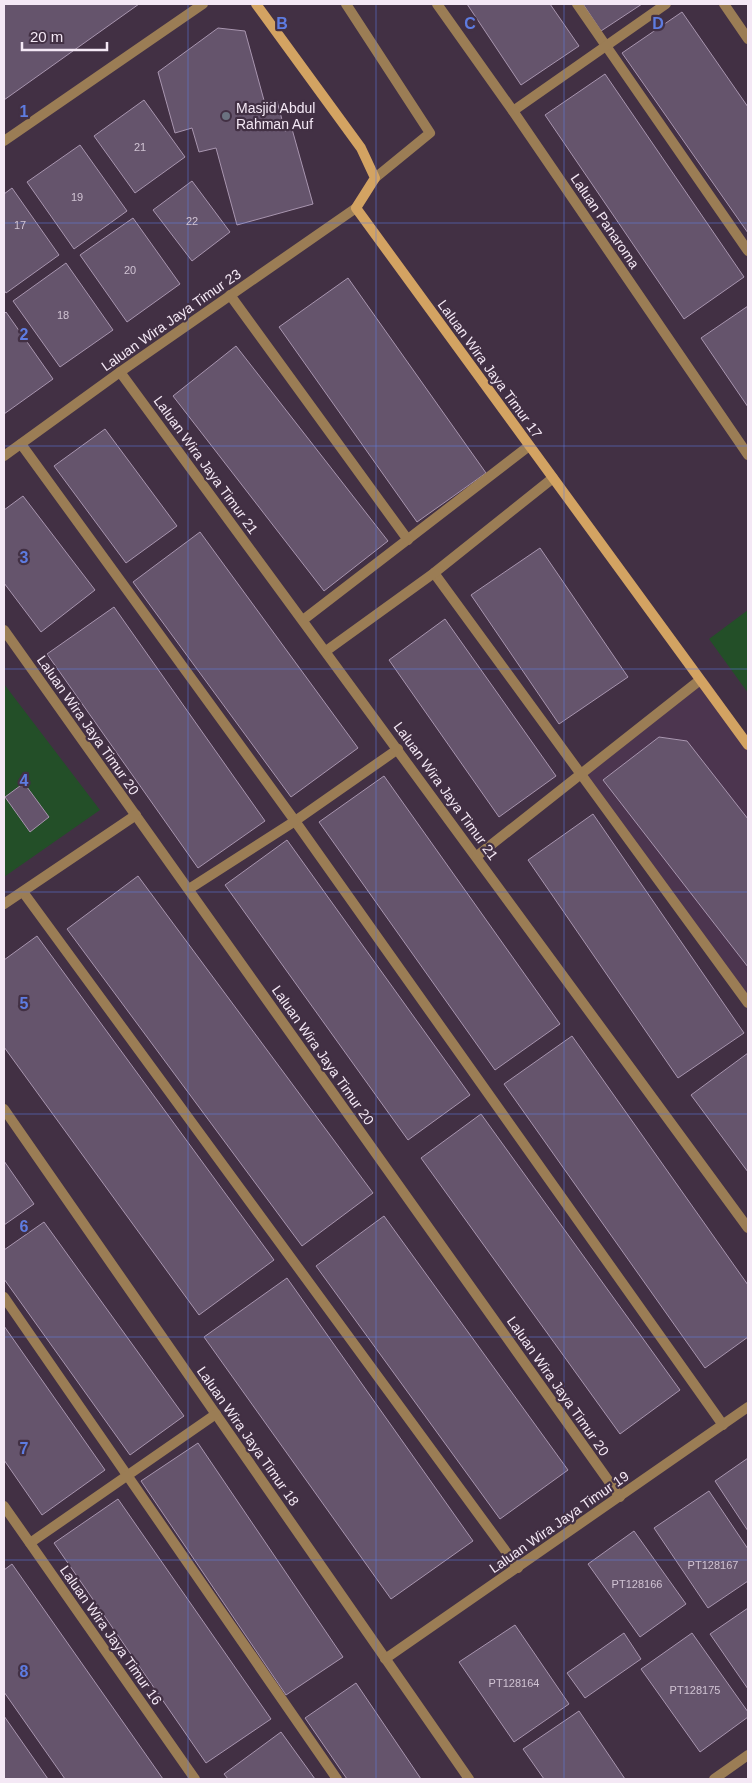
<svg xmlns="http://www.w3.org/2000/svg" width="752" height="1783" font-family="Helvetica,sans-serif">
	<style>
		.built { fill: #4c354f }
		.green { fill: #234f28 }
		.building { fill: #65546c; stroke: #a895af }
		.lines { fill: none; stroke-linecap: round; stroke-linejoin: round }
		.lane { stroke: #9b7d55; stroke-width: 10 }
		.street { stroke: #9b7d55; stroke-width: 10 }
		.secondary { stroke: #d3a362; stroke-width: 10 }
		.grid { fill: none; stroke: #5e7ce1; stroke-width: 1; stroke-opacity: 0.55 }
		.worship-dot { fill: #6b7280; stroke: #423044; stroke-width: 2 }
		.labels { text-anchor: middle; stroke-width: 4.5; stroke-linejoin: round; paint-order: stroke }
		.number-label { font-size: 11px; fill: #d0c3d3 }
		.poi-label { font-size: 14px; fill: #f4e8f5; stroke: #423044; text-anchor: start }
		.street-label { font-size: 14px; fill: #f4e8f5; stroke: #423044 }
		.grid-label { font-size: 16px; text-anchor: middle; font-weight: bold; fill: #5e7ce1; stroke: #423044; stroke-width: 4.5; stroke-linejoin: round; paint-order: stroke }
	</style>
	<rect width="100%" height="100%" fill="#423044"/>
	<polygon class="built" points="706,678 748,738 748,1008 580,777"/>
	<g class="green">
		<polygon points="748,610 748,693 709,639"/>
		<polygon points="4,684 100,810 4,877"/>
	</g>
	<g class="building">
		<polygon points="4,4 139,4 4,100"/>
		<polygon points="467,4 550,4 579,46 521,85"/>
		<polygon points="583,4 642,4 601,31"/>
		<polygon points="682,12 748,107 748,233 622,53"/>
		<polygon points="218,28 245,31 265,104 277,101 285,131 292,129 313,204 237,225 216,148 199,152 192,128 175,133 158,72"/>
		<polygon points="605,74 744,277 684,319 545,115"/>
		<polygon points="144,100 185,157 135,193 94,136"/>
		<polygon points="80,145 127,211 74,249 27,182"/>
		<polygon points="192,181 230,232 192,261 153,210"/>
		<polygon points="12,188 59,255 6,293 4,290 4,194"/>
		<polygon points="133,218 180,284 127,322 80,255"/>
		<polygon points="66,263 113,330 60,367 13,301"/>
		<polygon points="348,278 486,473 417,522 279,327"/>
		<polygon points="748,306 748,407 701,338"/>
		<polygon points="6,312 53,379 4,414 4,314"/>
		<polygon points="236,346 388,541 324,591 173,396"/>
		<polygon points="105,429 177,526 126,563 54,466"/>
		<polygon points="23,496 95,590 41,632 4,583 4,510"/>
		<polygon points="200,532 358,748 291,797 133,582"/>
		<polygon points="540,548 628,677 559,724 471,595"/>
		<polygon points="114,607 265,821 198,868 47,654"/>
		<polygon points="445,619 556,776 499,817 389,660"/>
		<polygon points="659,737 687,741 748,819 748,967 603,780"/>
		<polygon points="384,776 560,1024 495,1070 319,822"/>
		<polygon points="24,783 49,817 30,832 5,797"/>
		<polygon points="593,814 744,1033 678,1078 528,860"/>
		<polygon points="287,840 470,1095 408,1140 225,885"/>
		<polygon points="138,876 373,1193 302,1246 67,929"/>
		<polygon points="37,936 274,1260 199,1315 4,1047 4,960"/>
		<polygon points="572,1036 748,1285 748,1337 705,1368 504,1084"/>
		<polygon points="748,1053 748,1172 691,1095"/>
		<polygon points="481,1114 680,1390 620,1434 421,1158"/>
		<polygon points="4,1161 34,1204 4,1225"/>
		<polygon points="384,1216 568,1470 500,1519 316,1266"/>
		<polygon points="44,1222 184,1416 130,1455 4,1279 4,1250"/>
		<polygon points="287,1278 473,1541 391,1599 204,1337"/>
		<polygon points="4,1326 105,1470 42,1515 4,1460"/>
		<polygon points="198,1443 343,1657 286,1695 141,1481"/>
		<polygon points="748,1458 748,1531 715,1481"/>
		<polygon points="709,1491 748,1549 748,1581 708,1608 654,1528"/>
		<polygon points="118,1499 271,1719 206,1763 54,1543"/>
		<polygon points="634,1531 686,1604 640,1637 588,1564"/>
		<polygon points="12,1564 163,1779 65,1779 4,1692 4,1570"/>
		<polygon points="748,1608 748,1689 710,1634"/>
		<polygon points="515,1625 569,1704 514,1742 459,1662"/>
		<polygon points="624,1633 641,1659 585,1698 567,1673"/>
		<polygon points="692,1633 748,1712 748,1717 700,1752 641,1669"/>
		<polygon points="356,1683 421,1779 347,1779 305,1718"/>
		<polygon points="579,1711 625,1779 544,1779 523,1749"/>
		<polygon points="4,1716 48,1779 4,1779"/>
		<polygon points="281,1732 315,1779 228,1779 224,1774"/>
	</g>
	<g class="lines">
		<g class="lane">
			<polyline points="577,4 748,251"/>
			<polyline points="513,111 666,4"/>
			<polyline points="21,444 295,821 723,1425"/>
			<polyline points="303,620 529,446"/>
			<polyline points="189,889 295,821 398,749"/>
			<polyline points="23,892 518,1568"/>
			<polyline points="4,1297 337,1779"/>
		</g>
		<g class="street">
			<polyline points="346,4 430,133 375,178"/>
			<polyline points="437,4 513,111 748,455"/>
			<polyline points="724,4 748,39"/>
			<polyline points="4,141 203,4"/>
			<polyline points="230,295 408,540"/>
			<polyline points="120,372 748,1228"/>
			<polyline points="4,456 120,372 356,208"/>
			<polyline points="434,573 748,1003"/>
			<polyline points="4,630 620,1497"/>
			<polyline points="326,651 434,573 553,478"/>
			<polyline points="477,856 700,680"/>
			<polyline points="4,904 136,815"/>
			<polyline points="4,1109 469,1779"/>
			<polyline points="4,1506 195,1779"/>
			<polyline points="30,1543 216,1414"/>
			<polyline points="385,1659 748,1407"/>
			<polyline points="714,1779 748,1755"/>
		</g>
		<polyline class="secondary" points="256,4 361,148 375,178 356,208 748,745"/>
	</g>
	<path class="grid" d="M188 4V1779M376 4V1779M564 4V1779M4 223H748M4 446H748M4 669H748M4 892H748M4 1114H748M4 1337H748M4 1560H748"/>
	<circle class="worship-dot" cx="226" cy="116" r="5"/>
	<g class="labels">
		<g class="number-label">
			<text x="140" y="151">21</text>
			<text x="77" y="201">19</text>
			<text x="192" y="225">22</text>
			<text x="20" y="229">17</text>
			<text x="130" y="274">20</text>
			<text x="63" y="319">18</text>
			<text x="713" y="1569">PT128167</text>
			<text x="637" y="1588">PT128166</text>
			<text x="514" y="1687">PT128164</text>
			<text x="695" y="1694">PT128175</text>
		</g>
		<g class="poi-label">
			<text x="236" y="113">Masjid Abdul<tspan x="236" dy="16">Rahman Auf</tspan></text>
		</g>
		<g class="street-label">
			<text transform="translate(605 221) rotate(56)" y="5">Laluan Panaroma</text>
			<text transform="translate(171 320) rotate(-35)" y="5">Laluan Wira Jaya Timur 23</text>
			<text transform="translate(490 369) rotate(54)" y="5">Laluan Wira Jaya Timur 17</text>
			<text transform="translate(206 465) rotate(54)" y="5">Laluan Wira Jaya Timur 21</text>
			<text transform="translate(88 725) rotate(55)" y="5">Laluan Wira Jaya Timur 20</text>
			<text transform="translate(446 791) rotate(54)" y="5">Laluan Wira Jaya Timur 21</text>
			<text transform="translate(323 1055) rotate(55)" y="5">Laluan Wira Jaya Timur 20</text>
			<text transform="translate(558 1386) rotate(55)" y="5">Laluan Wira Jaya Timur 20</text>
			<text transform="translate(248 1436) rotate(55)" y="5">Laluan Wira Jaya Timur 18</text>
			<text transform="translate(559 1522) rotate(-35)" y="5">Laluan Wira Jaya Timur 19</text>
			<text transform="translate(111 1635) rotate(55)" y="5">Laluan Wira Jaya Timur 16</text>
		</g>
	</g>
	<g class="grid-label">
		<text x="282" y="29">B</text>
		<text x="470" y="29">C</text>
		<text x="658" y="29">D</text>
		<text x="24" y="117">1</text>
		<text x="24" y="340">2</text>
		<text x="24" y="563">3</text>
		<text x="24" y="786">4</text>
		<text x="24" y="1009">5</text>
		<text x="24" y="1232">6</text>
		<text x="24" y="1454">7</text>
		<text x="24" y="1677">8</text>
	</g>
	<rect width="752" height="1783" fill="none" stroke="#f4e8f5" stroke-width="10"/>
	<path d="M22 42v8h85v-8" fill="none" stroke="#f4e8f5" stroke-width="2.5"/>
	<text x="30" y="42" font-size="15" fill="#f4e8f5" stroke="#423044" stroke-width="4" paint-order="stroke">20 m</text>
</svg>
